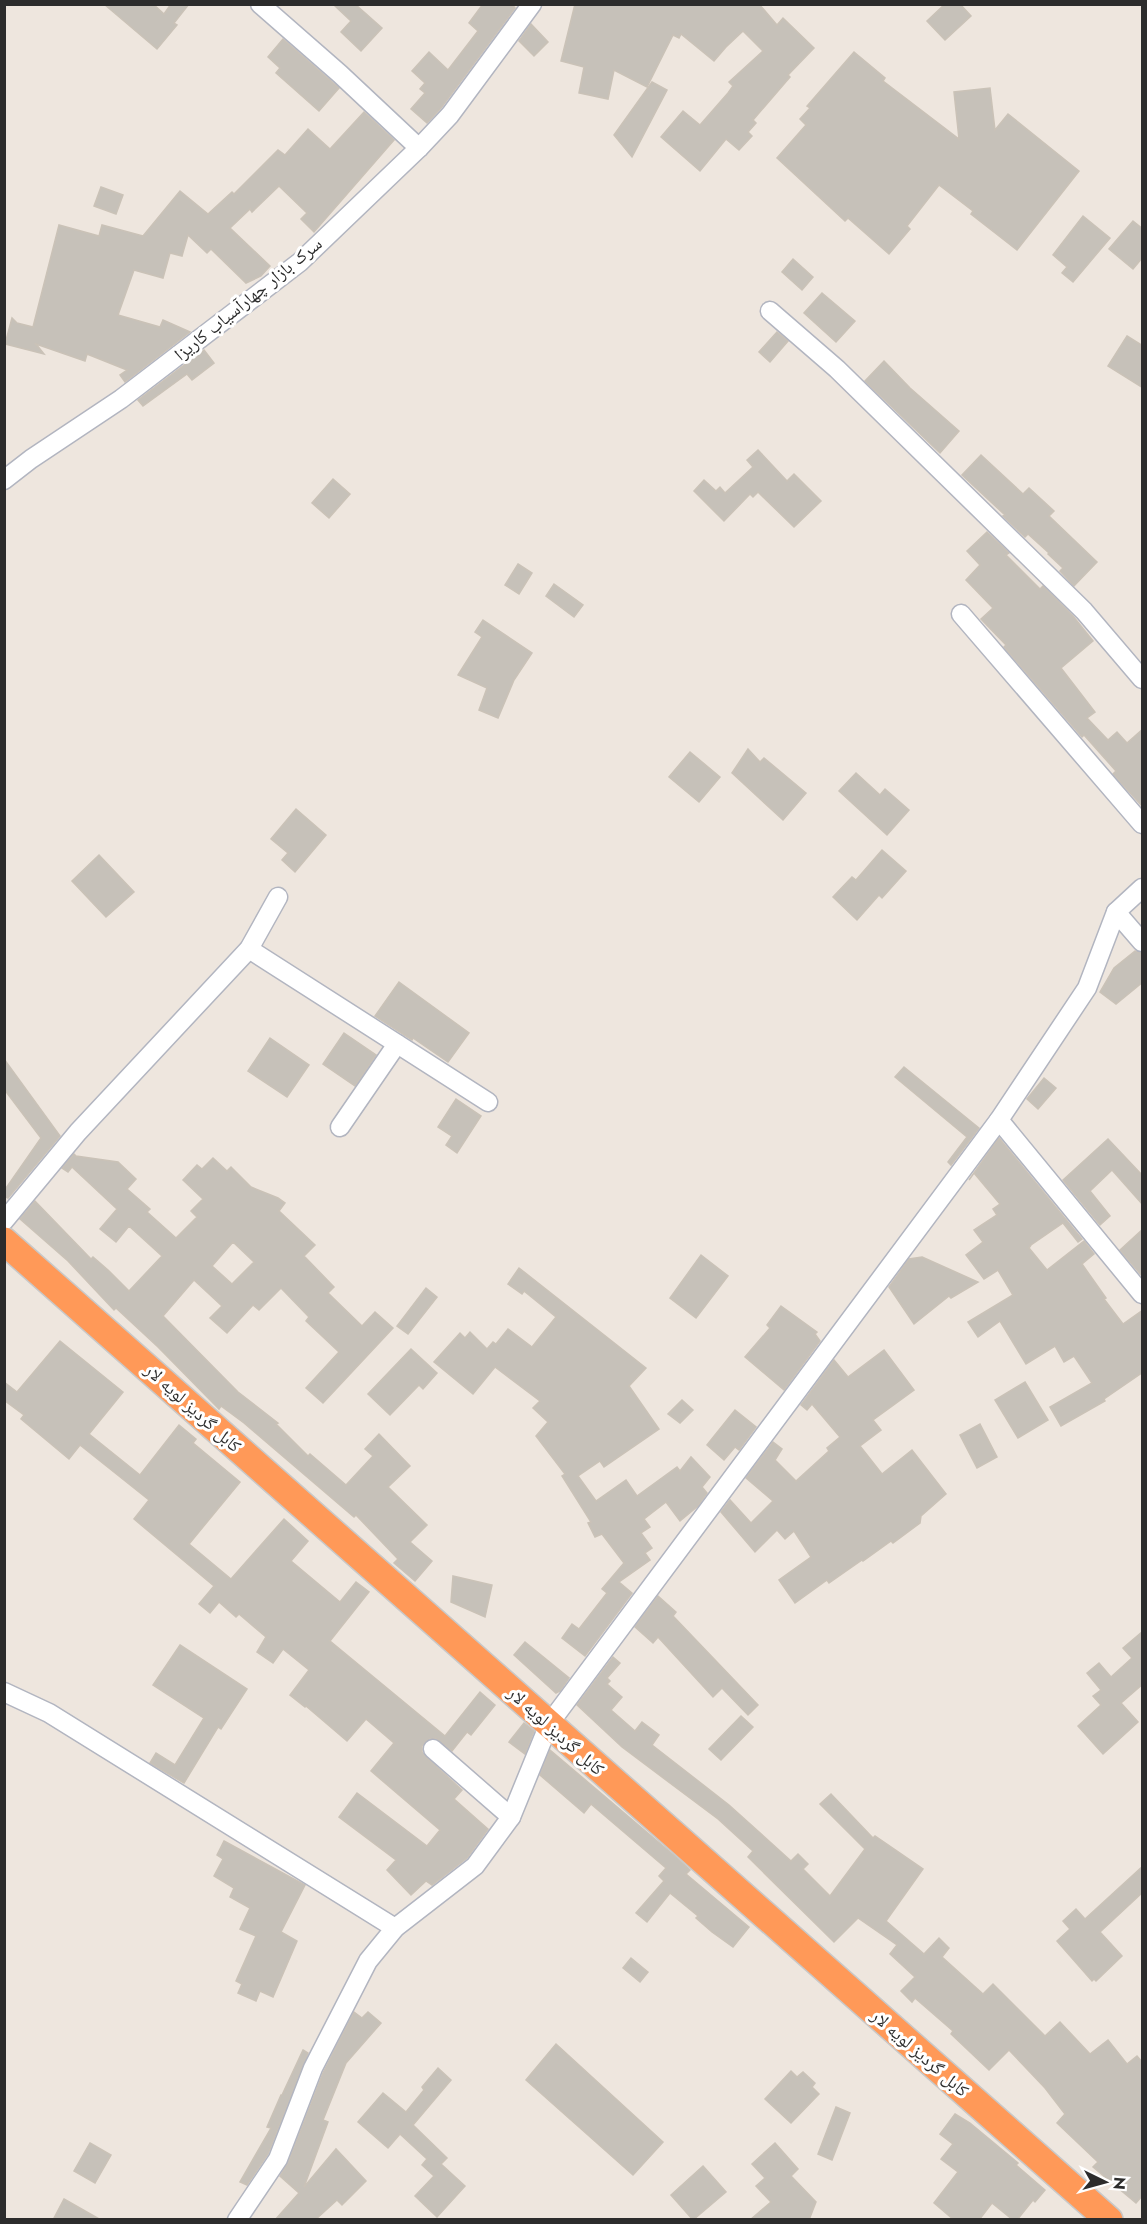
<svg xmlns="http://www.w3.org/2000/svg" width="1147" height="2224" font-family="Jost,'Noto Naskh Arabic',sans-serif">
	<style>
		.building { fill: #c6c1b9; stroke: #cac2b7; stroke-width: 1.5; fill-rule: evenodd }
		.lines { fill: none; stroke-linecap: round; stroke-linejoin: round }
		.minor-casing { stroke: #b2b5c0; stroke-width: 21 }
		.highway-casing { stroke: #c8c8c8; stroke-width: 30 }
		.minor { stroke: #fff; stroke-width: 18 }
		.highway { stroke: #ff9958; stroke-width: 27 }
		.labels { text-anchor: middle; stroke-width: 6; stroke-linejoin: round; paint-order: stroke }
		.street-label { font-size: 18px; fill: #2c2c2c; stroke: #fff }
	</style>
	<rect width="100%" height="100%" fill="#eee6de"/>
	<g class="building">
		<polygon points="104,4 153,4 164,14 171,4 189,4 174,23 177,25 157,49"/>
		<polygon points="333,4 356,5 382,28 361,51 341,32 351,21"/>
		<polygon points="483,4 512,4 515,8 441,108 427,123 411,109 425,93 420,89 425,83 412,71 429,52 448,70 478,31 469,23"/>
		<polygon points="575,4 759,4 777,25 783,18 814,48 788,75 790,77 753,120 756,123 748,132 752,136 739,150 726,139 700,171 661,137 683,111 700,125 728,93 733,86 729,82 763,51 743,31 726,47 714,61 681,34 679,38 673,35 647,87 614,70 608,99 579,93 584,67 561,61"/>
		<polygon points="945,4 960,4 971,16 945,40 927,21"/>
		<polygon points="531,24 548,42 534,56 519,41"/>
		<polygon points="283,39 339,88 319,111 276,73 280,68 268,57"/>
		<polygon points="854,52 885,78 883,81 959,139 954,92 990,88 995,130 1008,114 1079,171 1017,250 971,214 973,211 939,185 907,226 910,229 889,254 848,218 845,221 777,158 806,125 800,119 810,108 807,106"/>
		<polygon points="652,82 667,90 632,157 614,135"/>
		<polygon points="364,112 394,140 314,232 301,219 307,213 279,186 252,212 250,209 230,228 270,266 261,276 246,283 211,249 207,253 188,235 182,256 170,253 163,278 134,270 118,315 160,327 163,320 190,332 125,382 120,375 127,370 87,354 85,361 36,344 44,354 5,344 12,318 17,323 33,327 59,225 99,236 102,225 143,236 180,191 208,214 232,192 234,194 278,150 285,155 308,129 330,149"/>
		<polygon points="101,187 123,195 116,214 94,206"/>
		<polygon points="1083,216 1110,238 1073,282 1062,273 1067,267 1053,255"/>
		<polygon points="1133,221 1143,229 1143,257 1133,269 1109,249"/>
		<polygon points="793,259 813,277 802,290 782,272"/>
		<polygon points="822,293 855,321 836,342 804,313"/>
		<polygon points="777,332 788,341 770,362 759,352"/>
		<polygon points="1127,336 1143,346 1143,388 1108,366"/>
		<polygon points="204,350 214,363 192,380 187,374 143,406 138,400"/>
		<polygon points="884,361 910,388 959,431 940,453 865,381"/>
		<polygon points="758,450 787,481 794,474 821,501 794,527 758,492 753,497 750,494 724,521 694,491 704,480 716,491 720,487 725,493 753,467 747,460"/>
		<polygon points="981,455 1023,494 1029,488 1054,511 1049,516 1097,562 1074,586 1060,571 1063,568 1048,554 1049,553 1028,534 1025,537 1003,516 1005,515 962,475"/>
		<polygon points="333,479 350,494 329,518 312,503"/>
		<polygon points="987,532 1009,553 1006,555 1040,589 1043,586 1073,616 1093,641 1061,668 1095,712 1087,718 1108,740 1117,732 1127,743 1143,729 1143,807 1113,774 1116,771 1084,735 1082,737 1004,647 1006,645 981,619 993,608 966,580 980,565 967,551"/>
		<polygon points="518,564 532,573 519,594 505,585"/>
		<polygon points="554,584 583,605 574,617 546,596"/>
		<polygon points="483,620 532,653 514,680 498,718 479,710 487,688 458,675 482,637 475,632"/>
		<polygon points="748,749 760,762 764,758 806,793 783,820 732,773"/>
		<polygon points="690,752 720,777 699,802 669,777"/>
		<polygon points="856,773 880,795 885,789 909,810 887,835 839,791"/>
		<polygon points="296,809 326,835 295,872 282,860 288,853 271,839"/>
		<polygon points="882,850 906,871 882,898 879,895 857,920 833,897 852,877 856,880"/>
		<polygon points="99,855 134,892 106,917 72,881"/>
		<polygon points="1135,951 1143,953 1143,982 1116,1004 1100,992 1114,968"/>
		<polygon points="399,982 469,1033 448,1062 413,1038 412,1040 375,1016"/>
		<polygon points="344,1033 376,1055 355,1086 323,1064"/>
		<polygon points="270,1038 309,1065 287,1097 248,1071"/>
		<polygon points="4,1059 60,1136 8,1198 4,1196 4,1191 41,1138 4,1089"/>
		<polygon points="904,1067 979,1128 951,1165 948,1162 967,1137 895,1077"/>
		<polygon points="1044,1078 1056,1088 1038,1109 1027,1099"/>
		<polygon points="456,1099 481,1116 457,1153 446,1145 452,1136 438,1127"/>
		<polygon points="999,1138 1082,1239 1078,1242 1063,1223 1031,1245 1029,1248 1047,1270 1084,1241 1094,1254 1082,1264 1106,1298 1104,1299 1123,1324 1143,1310 1143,1372 1104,1399 1105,1401 1061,1426 1050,1407 1092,1383 1074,1356 1064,1362 1055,1346 1026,1364 1000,1321 978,1337 968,1322 1013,1295 998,1270 984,1279 966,1255 983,1242 974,1230 997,1215 993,1209 1000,1204 974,1173 969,1180"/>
		<polygon points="1108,1139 1143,1176 1143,1205 1112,1170 1090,1191 1110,1216 1100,1225 1063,1180"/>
		<path d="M74 1154 76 1156 118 1162 136 1179 127 1189 150 1209 147 1212 176 1238 197 1217 191 1211 203 1199 183 1180 197 1165 202 1169 213 1158 227 1171 231 1167 251 1187 278 1198 285 1203 279 1211 315 1245 304 1256 334 1287 328 1293 362 1326 375 1312 393 1328 323 1403 306 1388 339 1352 306 1321 309 1317 281 1288 259 1310 253 1305 227 1333 210 1318 222 1306 194 1280 163 1316 238 1392 278 1423 276 1424 308 1456 310 1454 346 1485 373 1456 365 1449 379 1434 410 1466 388 1487 427 1525 410 1542 432 1561 415 1581 394 1563 398 1559 356 1515 354 1517 244 1423 221 1406 219 1409 158 1347 116 1308 114 1310 68 1261 20 1219 35 1201 91 1259 93 1257 108 1270 129 1291 162 1256 129 1226 116 1242 100 1229 117 1209 72 1167 68 1172 62 1168ZM233 1242 254 1262 232 1284 212 1266Z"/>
		<polygon points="1143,1229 1143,1277 1120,1250"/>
		<polygon points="701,1255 728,1276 696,1318 670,1298"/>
		<polygon points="922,1257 978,1282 951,1298 949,1296 914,1324 889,1287 909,1259"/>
		<polygon points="519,1268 646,1368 629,1386 659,1429 604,1467 600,1461 578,1476 596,1501 626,1480 637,1496 677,1467 680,1471 691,1457 710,1477 702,1487 707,1493 698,1506 680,1521 666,1502 644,1519 650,1527 641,1533 652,1548 645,1553 650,1560 619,1582 632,1593 585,1656 562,1638 572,1624 579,1629 607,1593 602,1589 624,1563 602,1534 595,1537 588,1523 591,1522 562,1476 565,1474 536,1436 548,1422 533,1408 540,1401 495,1367 473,1394 434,1362 460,1333 465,1338 470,1332 487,1349 493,1342 496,1344 508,1329 532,1347 556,1317 524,1291 522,1294 508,1284"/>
		<polygon points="426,1288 437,1297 408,1334 397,1326"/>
		<polygon points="781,1306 817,1332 815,1334 820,1341 784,1390 745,1357 770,1328 767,1325"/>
		<polygon points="60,1341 123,1392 89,1434 140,1475 179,1425 196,1439 193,1443 240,1482 189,1544 231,1579 284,1519 308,1541 291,1561 340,1602 356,1582 369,1592 330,1641 445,1736 480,1692 495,1705 471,1735 467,1732 452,1751 435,1738 429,1739 422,1746 422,1752 426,1757 462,1790 454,1799 488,1829 467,1858 432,1885 426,1881 411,1895 387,1870 396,1860 339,1817 357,1793 427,1846 440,1830 371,1771 394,1743 366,1719 347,1741 306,1706 305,1707 290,1695 309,1670 283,1649 273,1663 257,1652 266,1637 239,1614 236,1617 219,1602 210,1613 199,1604 214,1586 134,1519 149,1500 80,1445 69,1459 21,1419 24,1415 4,1400 4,1382 17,1392"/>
		<polygon points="411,1349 437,1373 423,1389 419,1385 390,1415 368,1394"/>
		<polygon points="884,1350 914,1390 873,1420 881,1430 860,1446 882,1474 912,1450 946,1494 921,1516 920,1523 893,1543 891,1541 863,1561 862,1560 829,1583 827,1580 795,1603 779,1580 811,1557 794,1531 785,1539 777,1530 755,1552 721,1512 730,1500 751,1523 773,1501 746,1478 773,1442 782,1449 775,1460 796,1481 829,1451 827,1448 840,1437 812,1404 807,1410 801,1405 834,1360 848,1377"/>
		<polygon points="1025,1382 1048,1420 1018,1438 995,1400"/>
		<polygon points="682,1400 693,1410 680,1423 668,1414"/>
		<polygon points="735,1410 756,1427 739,1450 735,1447 724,1460 707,1445"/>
		<polygon points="980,1424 997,1457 977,1468 960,1435"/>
		<polygon points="453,1576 492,1585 485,1617 451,1602"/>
		<polygon points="658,1596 676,1612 673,1616 758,1705 748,1715 722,1688 713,1697 658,1637 653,1643 635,1627"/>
		<polygon points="1143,1631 1143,1684 1121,1703 1138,1722 1103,1754 1078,1726 1101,1705 1093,1696 1101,1690 1087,1673 1099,1663 1111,1677 1132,1658 1123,1648"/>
		<polygon points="525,1642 569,1678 560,1691 556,1693 514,1655"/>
		<polygon points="180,1645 247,1689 221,1729 218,1727 184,1783 150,1763 156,1753 175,1765 204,1718 153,1685"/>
		<polygon points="613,1657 620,1663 607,1678 610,1681 607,1684 622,1697 611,1710 635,1731 642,1722 659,1735 652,1745 729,1805 791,1861 798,1854 808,1864 803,1869 830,1896 865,1849 820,1804 831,1794 873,1838 875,1836 923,1869 886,1921 924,1954 939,1938 949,1948 942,1957 983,1994 993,1984 1045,2036 1060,2022 1090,2054 1108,2040 1127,2064 1137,2056 1143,2063 1143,2195 1136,2203 1093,2167 1098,2162 1057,2123 1065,2114 1045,2088 1009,2050 989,2070 951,2034 953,2031 915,1998 912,2002 901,1991 915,1977 890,1954 897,1945 858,1918 834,1942 748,1857 753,1851 718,1819 622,1747 577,1705"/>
		<polygon points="741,1716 753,1727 721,1760 709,1749"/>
		<polygon points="524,1723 534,1731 525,1754 509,1742"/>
		<polygon points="550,1750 676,1857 690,1870 686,1874 749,1927 733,1947 712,1932 696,1918 698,1916 670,1893 647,1922 636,1913 664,1881 659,1876 666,1868 591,1804 584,1813 540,1775"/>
		<polygon points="224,1841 305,1885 281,1932 297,1941 273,1997 260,1991 256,2001 238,1993 242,1984 236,1981 256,1936 240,1929 250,1908 230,1897 234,1888 214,1876 223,1859 217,1855"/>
		<polygon points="1143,1866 1143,1892 1100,1932 1122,1956 1096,1981 1094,1979 1092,1981 1057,1941 1070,1929 1063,1921 1076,1909 1085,1919"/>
		<polygon points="631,1958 648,1972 640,1982 623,1968"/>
		<polygon points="354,2012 362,2018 368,2012 381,2023 346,2063 323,2120 328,2122 304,2187 336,2149 366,2181 342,2205 337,2200 315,2220 275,2220 299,2193 280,2176 288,2163 323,2073"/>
		<polygon points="556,2044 663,2142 633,2175 526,2080"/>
		<polygon points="303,2050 308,2053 268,2154 247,2185 240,2182 271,2128 267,2127 281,2095 282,2095"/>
		<polygon points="438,2068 451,2080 413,2125 447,2158 441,2164 465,2186 437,2217 415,2196 434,2176 422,2165 427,2159 400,2134 388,2148 358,2122 383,2093 406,2112 424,2090 422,2087"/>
		<polygon points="791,2071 797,2077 803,2072 815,2083 812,2087 819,2094 791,2123 765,2099"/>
		<polygon points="836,2107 850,2113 832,2160 818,2154"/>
		<polygon points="955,2114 970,2123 1018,2163 1016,2165 1045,2190 1035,2202 1033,2200 1017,2220 1013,2220 992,2203 979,2220 954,2220 934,2203 958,2172 941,2159 953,2144 940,2134"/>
		<polygon points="90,2143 111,2155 95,2183 74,2171"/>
		<polygon points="775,2143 798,2169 791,2176 816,2202 809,2220 750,2220 771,2202 756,2186 765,2178 752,2164"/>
		<polygon points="703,2166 726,2192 693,2220 671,2195"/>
		<polygon points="64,2199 101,2220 53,2220"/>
	</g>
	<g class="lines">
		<g class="minor-casing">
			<g id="minor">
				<polyline points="260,4 340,74 419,148"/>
				<polyline points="770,311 837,369 1084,611 1142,679"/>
				<polyline points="4,480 31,459 121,399 300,262 419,148 450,115 532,4"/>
				<polyline points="961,614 1142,824"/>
				<polyline points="1116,912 1142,942"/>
				<polyline points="249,949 488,1102"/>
				<polyline points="999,1120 1142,1294"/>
				<polyline points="340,1127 397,1044"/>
				<polyline points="4,1221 78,1132 249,949 278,897"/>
				<polyline points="4,1692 49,1713 395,1928"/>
				<polyline points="433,1749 511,1817"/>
				<polyline points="237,2220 278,2159 313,2068 368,1961 395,1928 475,1866 511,1817 549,1724 999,1120 1087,988 1116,912 1142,888"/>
			</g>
		</g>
		<g class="highway-casing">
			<polyline id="highway" points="4,1241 1109,2220"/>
		</g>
		<use href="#minor" class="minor"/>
		<use href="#highway" class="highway"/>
	</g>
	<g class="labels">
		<g class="street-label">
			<text transform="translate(248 299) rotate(-39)" y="6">سرک بازار چهارآسیاب کاریزا</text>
			<text transform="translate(193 1408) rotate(42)" y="6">کابل گردیز لویه لار</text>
			<text transform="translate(556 1731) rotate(42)" y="6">کابل گردیز لویه لار</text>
			<text transform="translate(920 2053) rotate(41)" y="6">کابل گردیز لویه لار</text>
		</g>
	</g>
	<rect width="1147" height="2224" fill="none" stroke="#2c2c2c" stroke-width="12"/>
	<g transform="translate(1105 2182) rotate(95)" stroke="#ffffff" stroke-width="4.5" paint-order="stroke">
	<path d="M0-4.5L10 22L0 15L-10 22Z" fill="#2c2c2c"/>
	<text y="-9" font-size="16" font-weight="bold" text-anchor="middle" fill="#2c2c2c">N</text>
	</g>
</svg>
